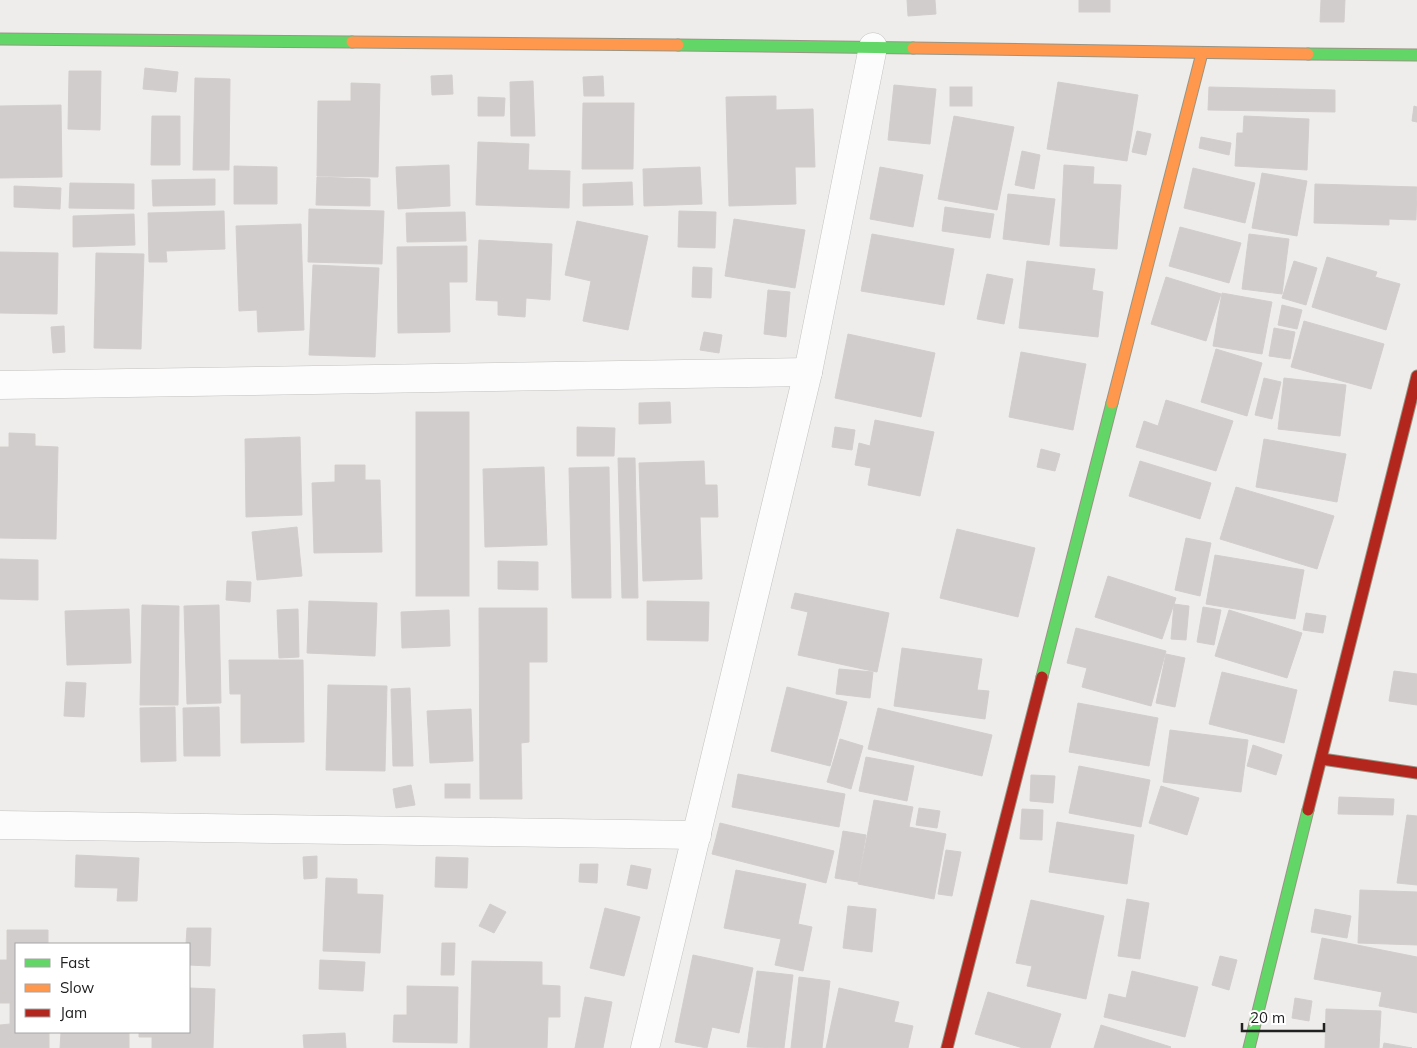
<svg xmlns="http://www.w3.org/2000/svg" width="1417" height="1048" font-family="Mulish,sans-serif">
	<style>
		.building { fill: #d0cdcc; stroke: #d2cecd }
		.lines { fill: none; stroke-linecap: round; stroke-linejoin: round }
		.street-casing { stroke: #c2c2c1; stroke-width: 29 }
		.fast-casing { stroke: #989584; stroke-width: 13 }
		.slow-casing { stroke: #989584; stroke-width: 13 }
		.jam-casing { stroke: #989584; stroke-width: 13 }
		.street { stroke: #fdfcfc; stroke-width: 28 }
		.fast { stroke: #63d668; stroke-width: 11 }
		.slow { stroke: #ff974d; stroke-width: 11 }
		.jam { stroke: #b3261e; stroke-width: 11 }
	</style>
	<rect width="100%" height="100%" fill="#efedeb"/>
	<g class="building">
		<polygon points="907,0 935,0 936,14 908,16"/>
		<rect x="1079" y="0" width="31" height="12"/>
		<polygon points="1321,0 1345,0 1344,22 1320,22"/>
		<polygon points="145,68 178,72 176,92 143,89"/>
		<polygon points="69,71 101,71 100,130 68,129"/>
		<polygon points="452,75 453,94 432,95 431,76"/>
		<polygon points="603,76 604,96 584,96 583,77"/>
		<polygon points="195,78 230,79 229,170 193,170"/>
		<polygon points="533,81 535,136 511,136 510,82"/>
		<polygon points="1058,82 1138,95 1127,161 1047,149"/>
		<polygon points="351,83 380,84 378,177 317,176 318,101 351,101"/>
		<polygon points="894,85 936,89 930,144 888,140"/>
		<rect x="950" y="87" width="22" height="19"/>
		<polygon points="1209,87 1335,90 1335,112 1208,110"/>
		<polygon points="776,96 776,110 813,109 815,167 795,167 796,204 729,206 726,97"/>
		<polygon points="478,97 505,98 504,116 478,116"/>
		<polygon points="583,103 634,103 633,169 582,169"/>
		<polygon points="61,105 62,177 0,178 0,106"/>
		<polygon points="1414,106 1417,107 1417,122 1412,121"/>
		<polygon points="152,116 180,116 180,165 151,165"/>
		<polygon points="954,116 1014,127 997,210 938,199"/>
		<polygon points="1244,116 1309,119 1307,170 1235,166 1237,133 1243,133"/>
		<polygon points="1137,131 1151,134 1146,155 1132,152"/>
		<polygon points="1201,137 1231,143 1229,155 1199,148"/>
		<polygon points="478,142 529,144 528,170 570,171 569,208 476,205"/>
		<polygon points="1022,151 1040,155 1034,189 1015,185"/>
		<polygon points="449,165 450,206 398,209 396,167"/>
		<polygon points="1064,165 1094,167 1093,184 1121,185 1117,249 1060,246"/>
		<polygon points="234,166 277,167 277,204 234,204"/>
		<polygon points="700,167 702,204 644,206 643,169"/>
		<polygon points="880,167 923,175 913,227 870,219"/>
		<polygon points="1193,168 1255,183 1245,223 1184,208"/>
		<polygon points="1262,173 1307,181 1297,236 1252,228"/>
		<polygon points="317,177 370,179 370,206 316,205"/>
		<polygon points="215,179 215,205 153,206 152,180"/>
		<polygon points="632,182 633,205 583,206 583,184"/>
		<polygon points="70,183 134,184 134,209 69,208"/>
		<polygon points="1315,184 1417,187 1416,220 1389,219 1389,225 1314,223"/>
		<polygon points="14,186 61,188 60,209 14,207"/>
		<polygon points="1008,194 1055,199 1049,245 1003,239"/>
		<polygon points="945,207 994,214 990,238 942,231"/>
		<polygon points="309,209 384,211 382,264 308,262"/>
		<polygon points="224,211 225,249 166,251 167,262 149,262 148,213"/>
		<polygon points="679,211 716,212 715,248 678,247"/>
		<polygon points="465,212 466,241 407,242 406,213"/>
		<polygon points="134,214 135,245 73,247 73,216"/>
		<polygon points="734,219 805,230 795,288 725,276"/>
		<polygon points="577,221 648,236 628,330 583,321 591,281 565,275"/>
		<polygon points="301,224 304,330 258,332 257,310 239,311 236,226"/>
		<polygon points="1180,227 1241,243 1229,283 1169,266"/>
		<polygon points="872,234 954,249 944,305 861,291"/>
		<polygon points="1249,234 1289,239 1282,294 1242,289"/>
		<polygon points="479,240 552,244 550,300 526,298 525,317 498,315 498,301 476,300"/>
		<polygon points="467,246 467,282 449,282 450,332 398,333 397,247"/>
		<polygon points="0,252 58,253 57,314 0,313"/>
		<polygon points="96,253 144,254 141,349 94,348"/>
		<polygon points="1327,257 1377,272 1375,277 1400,284 1386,330 1312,307"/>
		<polygon points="1027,261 1095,269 1092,290 1103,292 1098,337 1019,328"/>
		<polygon points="1294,261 1317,268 1306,305 1282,298"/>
		<polygon points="313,265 379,268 375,357 309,355"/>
		<polygon points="693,267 712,268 711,298 692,297"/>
		<polygon points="987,274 1013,279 1004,324 977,319"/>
		<polygon points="1166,277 1221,294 1206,341 1151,324"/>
		<polygon points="768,290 790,292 786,337 764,334"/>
		<polygon points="1222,293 1272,302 1262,354 1213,346"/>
		<polygon points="1282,305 1302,310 1297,329 1278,325"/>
		<polygon points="1304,321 1384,344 1371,389 1291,367"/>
		<polygon points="64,326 65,352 53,353 51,327"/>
		<polygon points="1274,328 1295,332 1290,359 1269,356"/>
		<polygon points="704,332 722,335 719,353 700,350"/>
		<polygon points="848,334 935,353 921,417 835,398"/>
		<polygon points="1216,349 1262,363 1247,416 1201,402"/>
		<polygon points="1021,352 1086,364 1073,430 1009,417"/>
		<polygon points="1264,378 1281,382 1272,419 1255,415"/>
		<polygon points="1284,378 1346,385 1340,436 1278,429"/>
		<polygon points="1166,400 1233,421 1216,471 1136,447 1144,421 1158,426"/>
		<polygon points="670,402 671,423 639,424 639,403"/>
		<rect x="416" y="412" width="53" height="184"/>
		<polygon points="875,420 934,432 920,496 868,485 871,468 855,465 859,443 870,446"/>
		<polygon points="577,427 615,428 614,456 577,456"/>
		<polygon points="835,427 855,430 852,450 832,447"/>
		<polygon points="9,433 35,434 35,446 58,447 56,539 0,538 0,447 9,447"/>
		<polygon points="300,437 302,515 246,517 245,439"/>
		<polygon points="1264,439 1346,454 1337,502 1256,487"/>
		<polygon points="1041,449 1060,454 1055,471 1037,467"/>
		<polygon points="618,458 635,458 638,598 622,598"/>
		<polygon points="704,461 705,485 717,485 718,517 700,517 702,579 643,581 639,463"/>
		<polygon points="1140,461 1211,483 1200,519 1129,496"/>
		<polygon points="335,465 365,465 365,480 380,480 382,552 314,553 312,483 335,482"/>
		<polygon points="544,467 547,545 485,547 483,469"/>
		<polygon points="609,467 611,598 572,598 569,468"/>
		<polygon points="1236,487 1334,516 1317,569 1220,539"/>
		<polygon points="297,527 302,576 257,580 252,532"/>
		<polygon points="957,529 1035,548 1018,617 940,598"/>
		<polygon points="1186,538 1211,543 1200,596 1175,590"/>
		<polygon points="1215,555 1304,570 1295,619 1206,604"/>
		<polygon points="0,559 38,560 38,600 0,599"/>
		<polygon points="498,561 538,562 538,590 498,589"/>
		<polygon points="1108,576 1176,598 1162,639 1095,617"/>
		<polygon points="227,581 251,582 250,602 226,600"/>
		<polygon points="795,593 889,613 877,672 798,655 808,612 791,608"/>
		<polygon points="309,601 377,603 375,656 307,653"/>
		<polygon points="647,601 709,602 708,641 647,640"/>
		<polygon points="1174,604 1189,606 1186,640 1171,639"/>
		<polygon points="142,605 179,606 178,705 140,705"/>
		<polygon points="219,605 221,703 187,704 184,606"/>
		<polygon points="1203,607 1221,610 1214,645 1197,642"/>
		<polygon points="479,608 547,608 547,662 529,662 529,742 521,743 522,799 480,799"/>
		<polygon points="129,609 131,663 67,665 65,611"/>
		<polygon points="298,609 299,657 279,658 277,610"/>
		<polygon points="449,610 450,646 402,648 401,612"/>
		<polygon points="1229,610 1302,633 1287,678 1215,656"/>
		<polygon points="1306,613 1326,616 1323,633 1303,630"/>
		<polygon points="1076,628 1166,651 1151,706 1082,687 1087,668 1067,663"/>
		<polygon points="902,648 982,659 977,690 989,691 985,719 894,706"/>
		<polygon points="1166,654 1185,658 1175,707 1156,703"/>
		<polygon points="229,660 303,660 304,742 241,743 241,694 230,694"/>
		<polygon points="839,669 873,672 870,698 836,694"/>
		<polygon points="1394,671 1417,674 1417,705 1389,701"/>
		<polygon points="1222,672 1297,690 1284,743 1209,724"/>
		<polygon points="66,682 86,683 84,717 64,716"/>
		<polygon points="328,685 387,686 385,771 326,770"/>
		<polygon points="787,687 847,702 830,766 771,751"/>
		<polygon points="410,688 413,766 393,766 391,689"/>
		<polygon points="1078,703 1158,718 1149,766 1069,752"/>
		<polygon points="175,707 176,761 141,762 140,708"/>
		<polygon points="219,707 220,756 184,756 183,708"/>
		<polygon points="878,708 992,735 982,776 868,749"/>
		<polygon points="471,709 473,761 430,763 427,711"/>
		<polygon points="1170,730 1248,740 1241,792 1163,782"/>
		<polygon points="840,739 863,746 851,789 827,782"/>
		<polygon points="1253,745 1282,755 1276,775 1247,766"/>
		<polygon points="866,757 914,766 907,801 859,791"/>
		<polygon points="1079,766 1150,780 1141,827 1069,813"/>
		<polygon points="738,774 845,794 839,827 732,807"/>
		<polygon points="1031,775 1055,776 1053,803 1030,801"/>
		<rect x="445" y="784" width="25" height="14"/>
		<polygon points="411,785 415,805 396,808 393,789"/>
		<polygon points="1161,786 1199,798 1187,835 1149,823"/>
		<polygon points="1339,797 1394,799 1393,815 1338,814"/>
		<polygon points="874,800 913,807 909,827 946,834 934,899 858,884"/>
		<polygon points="919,808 940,811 937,828 916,825"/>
		<polygon points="1022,809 1043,810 1042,840 1020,839"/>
		<polygon points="1407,815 1417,816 1417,885 1397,883"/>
		<polygon points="1057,822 1134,835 1127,884 1049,872"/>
		<polygon points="720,823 834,851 826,883 712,854"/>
		<polygon points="843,831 866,835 858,882 835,878"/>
		<polygon points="946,850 961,852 952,896 938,894"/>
		<polygon points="76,855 139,858 137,901 117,901 118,888 75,887"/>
		<polygon points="317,856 317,878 304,879 303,857"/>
		<polygon points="436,857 468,858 467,888 435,887"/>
		<polygon points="580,864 598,864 597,883 579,882"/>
		<polygon points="631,865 651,869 647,889 627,885"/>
		<polygon points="736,870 806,884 798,924 812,927 803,971 775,965 781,939 724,928"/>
		<polygon points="326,878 357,879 357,894 383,895 380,953 323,951"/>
		<polygon points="1360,890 1417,892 1417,945 1358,943"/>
		<polygon points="1127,899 1149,903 1140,959 1118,956"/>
		<polygon points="1031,900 1104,916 1086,999 1027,986 1032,966 1016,963"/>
		<polygon points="490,904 506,912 494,933 479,926"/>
		<polygon points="848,906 876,909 872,952 843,948"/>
		<polygon points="605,908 640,917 624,976 590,968"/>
		<polygon points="1315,909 1351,916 1347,938 1311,932"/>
		<polygon points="187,928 211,928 210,966 189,965 189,944 186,944"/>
		<polygon points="7,930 48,930 48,944 16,944 16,1032 49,1032 49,1048 0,1048 0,1025 10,1024 10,1003 0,1003 0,960 7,960"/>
		<polygon points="1322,938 1417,957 1417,1013 1379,1006 1382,992 1314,979"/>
		<polygon points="442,943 455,943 454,975 441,975"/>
		<polygon points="693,955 753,968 739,1033 712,1027 707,1048 675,1042"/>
		<polygon points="1220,956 1237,960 1229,990 1212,985"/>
		<polygon points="320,960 365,962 363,991 319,989"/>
		<polygon points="472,961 542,962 542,985 560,986 560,1017 548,1017 547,1048 470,1048"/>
		<polygon points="757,971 793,975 784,1048 747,1047"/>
		<polygon points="1132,971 1198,987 1185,1037 1104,1017 1109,994 1126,998"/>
		<polygon points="799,977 830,981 822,1048 791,1048"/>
		<polygon points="407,986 458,987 457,1043 393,1042 394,1015 407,1015"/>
		<polygon points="189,988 215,989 213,1048 152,1048 152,1037 139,1037 139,1032 189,1032"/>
		<polygon points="839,988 899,1002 894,1022 913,1026 908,1048 826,1048"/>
		<polygon points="988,992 1061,1014 1050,1048 1023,1048 975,1034"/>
		<polygon points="585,997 612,1002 603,1048 575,1048"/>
		<polygon points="1295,998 1312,1001 1309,1021 1292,1018"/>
		<polygon points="1326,1009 1381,1011 1379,1048 1325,1048"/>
		<polygon points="1101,1025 1171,1047 1170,1048 1094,1048"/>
		<polygon points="61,1032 129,1032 129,1048 60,1048"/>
		<polygon points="345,1033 346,1048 304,1048 303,1035"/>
		<polygon points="1384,1043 1412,1048 1383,1048"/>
	</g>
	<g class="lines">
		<g class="street-casing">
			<g id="street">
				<polyline points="0,385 808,372"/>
				<polyline points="0,825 697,835"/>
				<polyline points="645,1048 808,372 873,47"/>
			</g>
		</g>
		<g class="fast-casing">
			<g id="fast">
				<polyline points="0,39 352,42"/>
				<polyline points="678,45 913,48"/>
				<polyline points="1308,54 1417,55"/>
				<polyline points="1042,677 1112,403"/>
				<polyline points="1249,1048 1308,810"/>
			</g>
		</g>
		<g class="slow-casing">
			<g id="slow">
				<polyline points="352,42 678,45"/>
				<polyline points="913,48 1308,54"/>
				<polyline points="1112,403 1202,53"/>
			</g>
		</g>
		<g class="jam-casing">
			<g id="jam">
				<polyline points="1322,759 1417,773"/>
				<polyline points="1308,810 1417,376"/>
				<polyline points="947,1048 1042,677"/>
			</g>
		</g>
		<use href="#street" class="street"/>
		<use href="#fast" class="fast"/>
		<use href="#slow" class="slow"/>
		<use href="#jam" class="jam"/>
	</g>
	<rect x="15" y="943" width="175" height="90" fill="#ffffff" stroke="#a6a6a6"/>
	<rect x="25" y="959" width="25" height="8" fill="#63d668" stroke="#a6a6a6"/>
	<text x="60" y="968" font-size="15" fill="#212121">Fast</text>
	<rect x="25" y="984" width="25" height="8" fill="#ff974d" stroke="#a6a6a6"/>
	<text x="60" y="993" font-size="15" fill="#212121">Slow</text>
	<rect x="25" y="1009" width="25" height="8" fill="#b3261e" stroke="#a6a6a6"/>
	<text x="60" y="1018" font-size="15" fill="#212121">Jam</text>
	<path d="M1242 1023v8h82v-8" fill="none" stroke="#212121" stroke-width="2.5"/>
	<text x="1250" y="1023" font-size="15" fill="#212121" stroke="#ffffff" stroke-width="4" paint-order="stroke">20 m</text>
</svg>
